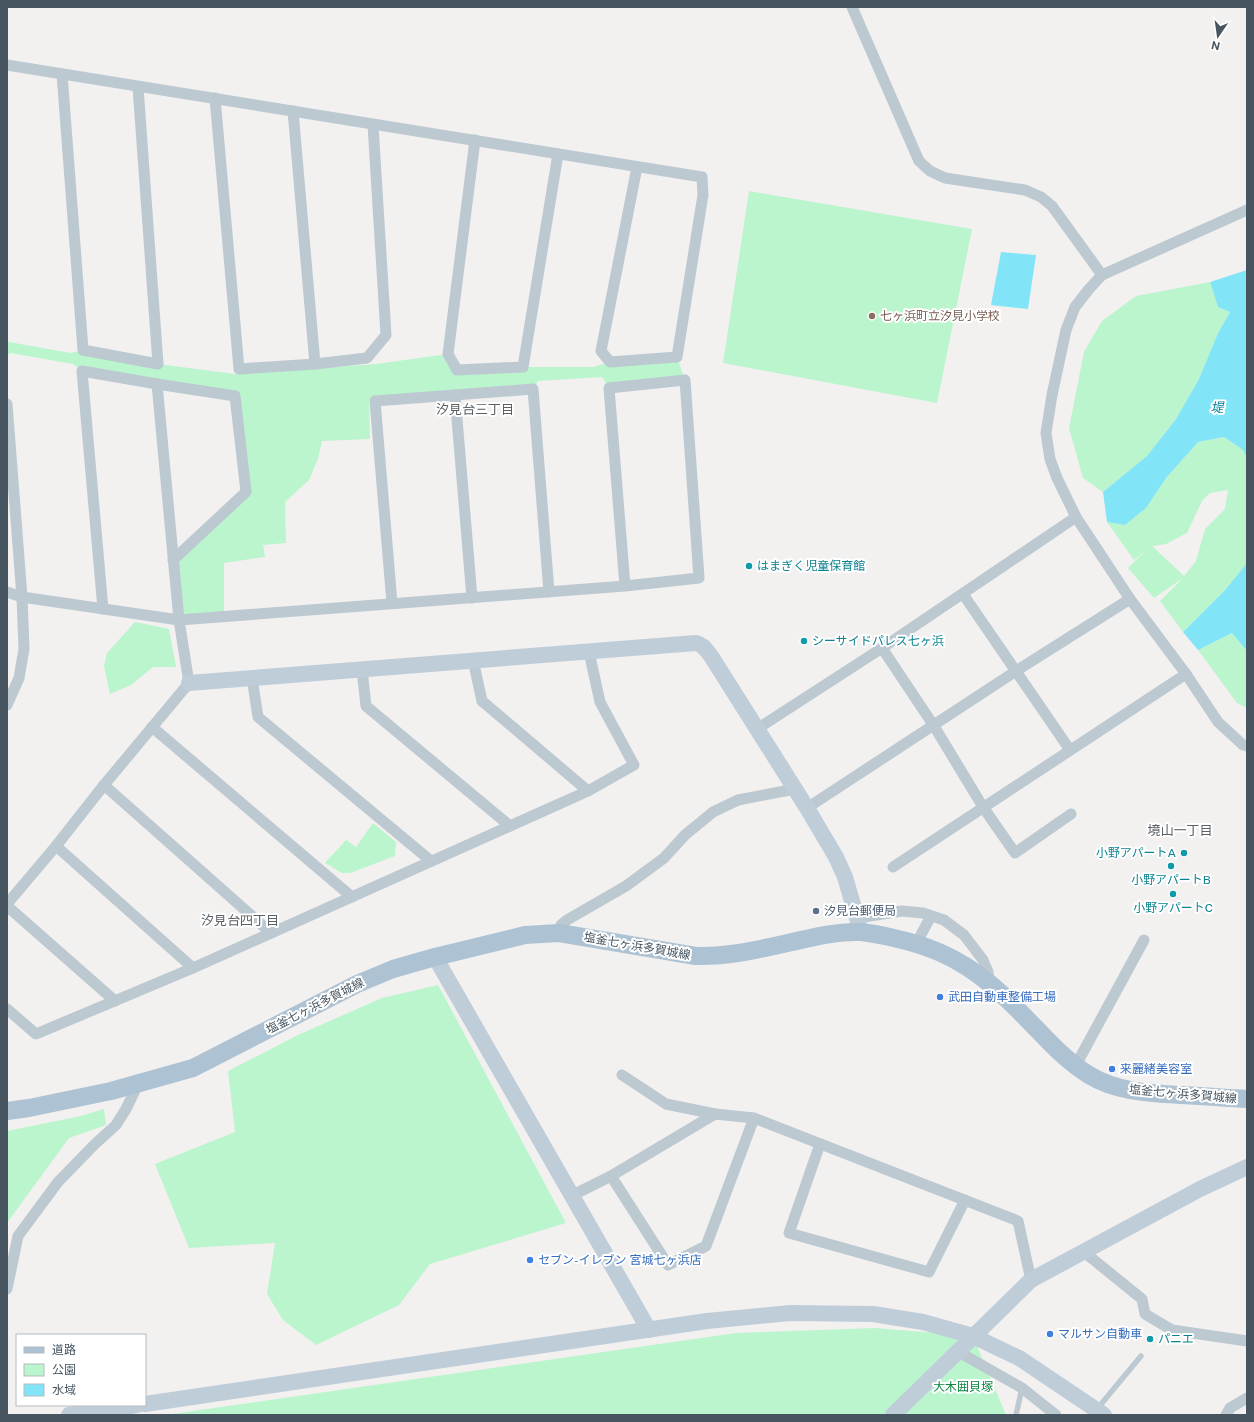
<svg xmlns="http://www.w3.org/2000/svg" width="1254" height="1422" font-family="'Public Sans','Noto Sans JP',sans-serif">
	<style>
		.green { fill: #baf5cd; fill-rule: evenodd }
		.water { fill: #82e5f7 }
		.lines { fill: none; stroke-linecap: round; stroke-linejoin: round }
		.lane { stroke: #bcc9d1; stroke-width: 5.5 }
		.street { stroke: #bcc9d1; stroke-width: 11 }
		.secondary { stroke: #bfcdd9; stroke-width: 16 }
		.primary { stroke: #adc2d2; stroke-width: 18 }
		.education-dot { fill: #8d6e63; stroke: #fff; stroke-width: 1.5 }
		.culture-dot { fill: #0f9aa8; stroke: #fff; stroke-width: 1.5 }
		.service-dot { fill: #5c6f8a; stroke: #fff; stroke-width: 1.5 }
		.shop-dot { fill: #3f7fe0; stroke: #fff; stroke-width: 1.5 }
		.labels { text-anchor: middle; stroke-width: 4; stroke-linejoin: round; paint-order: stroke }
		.education-label { font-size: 12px; fill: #785e54; stroke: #fff; text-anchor: start }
		.culture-label { font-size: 12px; fill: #0d838f; stroke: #fff; text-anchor: start }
		.service-label { font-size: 12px; fill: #4e5e75; stroke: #fff; text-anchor: start }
		.street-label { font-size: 12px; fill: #465560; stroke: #fff }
		.shop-label { font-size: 12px; fill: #366cbe; stroke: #fff; text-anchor: start }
		.park-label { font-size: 12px; fill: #0c8641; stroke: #fff }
		.water-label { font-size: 13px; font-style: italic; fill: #038197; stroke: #fff }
		.neighbourhood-label { font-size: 13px; fill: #5c6166; stroke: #fff }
	</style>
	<rect width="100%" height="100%" fill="#f3f0f0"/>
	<g class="green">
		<polygon points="749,191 972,229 937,403 723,363"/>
		<polygon points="1210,282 1218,307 1230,312 1218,333 1199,379 1176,419 1147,456 1103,492 1083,478 1069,428 1084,352 1102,321 1136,296"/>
		<polygon points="7,340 9,342 71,353 83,350 158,364 235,374 376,364 448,354 457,370 523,367 594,367 610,362 677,357 685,380 609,388 602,377 538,381 533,389 375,401 369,400 370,439 322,441 318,459 309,480 285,502 286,543 263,545 265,557 224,563 224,617 179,620 173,560 246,492 235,396 82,371 73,364 10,353 7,356"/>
		<path d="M1224 437 1243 450 1247 458V563L1226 589 1183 632 1160 601 1183 578 1154 598 1128 568 1146 550 1134 560 1107 522 1125 525 1146 508 1166 478 1198 442ZM1228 490 1225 509 1205 529 1196 561 1184 576 1152 546 1166 544 1187 533 1202 501 1210 493Z"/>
		<polygon points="135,622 169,629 176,667 153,667 131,685 110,694 104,666 107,653"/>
		<polygon points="1232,633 1247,651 1247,708 1237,703 1198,650"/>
		<polygon points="373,823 396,842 395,856 350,873 342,873 325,863 346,840 356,847"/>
		<polygon points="438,985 566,1223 430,1264 399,1305 316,1345 283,1320 267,1294 275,1243 189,1248 155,1164 235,1132 228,1071 298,1035 382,998"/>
		<polygon points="104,1109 106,1125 69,1138 7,1223 7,1131 81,1116"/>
		<polygon points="875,1328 973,1336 1006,1415 165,1415 736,1333"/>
	</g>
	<g class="water">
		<polygon points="1001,252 1036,255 1028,309 991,305"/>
		<polygon points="1247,270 1247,458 1243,450 1224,437 1198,442 1166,478 1146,508 1125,525 1107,522 1103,492 1147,456 1176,419 1199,379 1218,333 1230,312 1218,307 1210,282"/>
		<polygon points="1247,563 1247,651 1232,633 1198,650 1183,632 1226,589"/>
	</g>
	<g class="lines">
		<g class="lane">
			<polyline points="1097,1409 1141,1356"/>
			<polyline points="1016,1415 1022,1388"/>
		</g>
		<g class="street">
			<polyline points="852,7 919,161 930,171 945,178 1025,190 1041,197 1052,206 1102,275"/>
			<polyline points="7,65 702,177 703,195 677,357 610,362 601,351 637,167"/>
			<polyline points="62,74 83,350 158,364 138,87"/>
			<polyline points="215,98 239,369 315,364 367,358 386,335 373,125"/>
			<polyline points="293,111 315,364"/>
			<polyline points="475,140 448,354 457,370 523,367 558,154"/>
			<polyline points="1247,210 1102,275 1089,289 1075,307 1066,330 1052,395 1046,433 1050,459 1057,478 1076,517 1130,599 1186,674 1218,722 1243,745 1247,746"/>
			<polyline points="455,395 472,598"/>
			<polyline points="7,404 22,597 24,649 19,678 7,705"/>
			<polyline points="7,592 22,597 179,620 625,586 699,578 685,380 609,388 625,586"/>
			<polyline points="963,594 1070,750"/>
			<polyline points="392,603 375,401 533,389 549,592"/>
			<polyline points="103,609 82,371 157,384 235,396 246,492 173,560"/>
			<polyline points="882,648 934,726 983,807 1015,853 1071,814"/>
			<polyline points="362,670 366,706 510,826"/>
			<polyline points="252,678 258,717 431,861"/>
			<polyline points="152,727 352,897"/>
			<polyline points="757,729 882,648 1076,517"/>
			<polyline points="104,785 271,933"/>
			<polyline points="588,791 634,765 600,702 589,652"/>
			<polyline points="807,808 1016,671 1130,599"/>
			<polyline points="56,846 193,968"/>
			<polyline points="893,867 1186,674"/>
			<polyline points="7,904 56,846 104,785 189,683 179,620 157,384"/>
			<polyline points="7,906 115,1001"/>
			<polyline points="857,918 902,911 923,913 944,920 964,935 983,960 988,972 989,982"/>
			<polyline points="559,933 561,925 567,920 626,886 664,858 685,835 713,812 738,800 795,789"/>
			<polyline points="916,944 931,916"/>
			<polyline points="7,1009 36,1034 193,968 588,791 482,701 473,660"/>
			<polyline points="1076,1065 1144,940"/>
			<polyline points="622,1075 666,1104 715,1114"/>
			<polyline points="754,1118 715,1114 611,1176 668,1265 706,1246 754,1118 1018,1221 1031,1280"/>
			<polyline points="820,1144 789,1233 929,1272 965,1200"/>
			<polyline points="571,1196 611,1176"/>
			<polyline points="1084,1252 1142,1299 1145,1314 1172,1330 1247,1341"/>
			<polyline points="7,1289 18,1236 58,1182 95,1144 116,1125 126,1109 138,1084"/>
			<polyline points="957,1351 1022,1388 1056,1415"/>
			<polyline points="1226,1415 1230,1408 1247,1398"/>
		</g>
		<g class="secondary">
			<path d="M189 683C358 670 527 657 696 643 704 645 706 650 711 656L807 808 836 857 845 877 861 932"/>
			<polyline points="435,957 649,1330"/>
			<polyline points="145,1404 707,1321 790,1313 873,1314 923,1322 973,1336 1019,1358 1104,1415"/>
			<polyline points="69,1415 137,1405"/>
			<polyline points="893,1415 1031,1280 1200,1189 1247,1167"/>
		</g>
		<path class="primary" d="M7 1111 29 1108 111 1091 193 1068 357 984 393 969 435 957 525 935 559 933 696 956C729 957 760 949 792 942 814 937 838 931 861 932 879 934 909 941 926 947 966 961 994 985 1022 1014 1044 1036 1063 1059 1089 1075 1117 1092 1149 1093 1180 1095 1203 1096 1225 1098 1247 1099"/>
	</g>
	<circle class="education-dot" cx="872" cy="316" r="4"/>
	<g class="culture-dot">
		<circle cx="749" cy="566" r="4"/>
		<circle cx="804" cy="641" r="4"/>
		<circle cx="1184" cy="853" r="4"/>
		<circle cx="1171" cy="866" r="4"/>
		<circle cx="1173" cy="894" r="4"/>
		<circle cx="1150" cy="1339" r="4"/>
	</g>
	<circle class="service-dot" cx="816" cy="911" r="4"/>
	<g class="shop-dot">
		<circle cx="940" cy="997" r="4"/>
		<circle cx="1112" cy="1069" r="4"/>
		<circle cx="530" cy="1260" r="4"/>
		<circle cx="1050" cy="1334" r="4"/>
	</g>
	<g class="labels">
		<g class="education-label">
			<text x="880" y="320">七ヶ浜町立汐見小学校</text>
		</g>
		<g class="culture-label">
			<text x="757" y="570">はまぎく児童保育館</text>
			<text x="812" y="645">シーサイドパレス七ヶ浜</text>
			<text x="1176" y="857" text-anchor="end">小野アパートA</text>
			<text x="1171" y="884" text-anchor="middle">小野アパートB</text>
			<text x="1173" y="912" text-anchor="middle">小野アパートC</text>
			<text x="1158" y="1343">パニエ</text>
		</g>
		<g class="service-label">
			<text x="824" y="915">汐見台郵便局</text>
		</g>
		<g class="street-label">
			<text transform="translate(637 946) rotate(10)" y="4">塩釜七ヶ浜多賀城線</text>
			<text transform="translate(315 1006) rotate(-27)" y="4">塩釜七ヶ浜多賀城線</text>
			<text transform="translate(1183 1094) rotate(5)" y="4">塩釜七ヶ浜多賀城線</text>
		</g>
		<g class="shop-label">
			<text x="948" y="1001">武田自動車整備工場</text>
			<text x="1120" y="1073">来麗緒美容室</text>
			<text x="538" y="1264">セブン-イレブン 宮城七ヶ浜店</text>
			<text x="1058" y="1338">マルサン自動車</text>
		</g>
		<g class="park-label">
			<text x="963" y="1391">大木囲貝塚</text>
		</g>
		<g class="water-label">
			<text x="1217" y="412">堤</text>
		</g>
		<g class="neighbourhood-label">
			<text x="475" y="414">汐見台三丁目</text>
			<text x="1180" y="835">境山一丁目</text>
			<text x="240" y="925">汐見台四丁目</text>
		</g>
	</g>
	<rect width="1254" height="1422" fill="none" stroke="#465560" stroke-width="16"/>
	<rect x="16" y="1334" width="130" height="72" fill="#ffffff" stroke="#b5bbbf"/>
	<rect x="24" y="1347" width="20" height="6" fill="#adc2d2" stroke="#b5bbbf"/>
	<text x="52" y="1354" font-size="12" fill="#465560">道路</text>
	<rect x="24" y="1364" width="20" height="12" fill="#baf5cd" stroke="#b5bbbf"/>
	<text x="52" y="1374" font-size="12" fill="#465560">公園</text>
	<rect x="24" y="1384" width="20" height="12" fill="#82e5f7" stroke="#b5bbbf"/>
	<text x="52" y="1394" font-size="12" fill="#465560">水域</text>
	<g transform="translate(1218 36) rotate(193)" stroke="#ffffff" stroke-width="3" paint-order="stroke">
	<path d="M0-3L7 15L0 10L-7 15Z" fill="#465560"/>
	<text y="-6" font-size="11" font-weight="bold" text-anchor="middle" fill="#465560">N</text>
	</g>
</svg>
